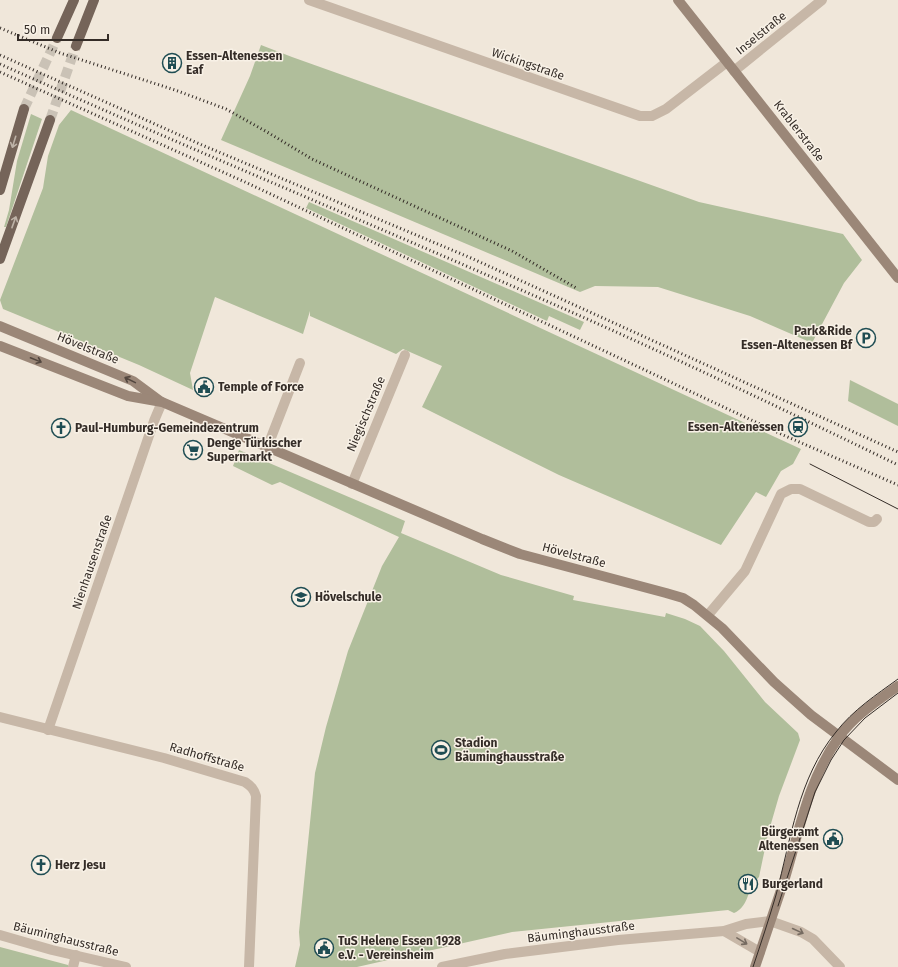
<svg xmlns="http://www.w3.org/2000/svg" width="898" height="967" font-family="'Fira Sans',sans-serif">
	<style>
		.green { fill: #b0be9b }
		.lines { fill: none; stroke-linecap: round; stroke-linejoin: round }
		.primary-tunnel { stroke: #cac2b6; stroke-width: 10; stroke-dasharray: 10 5; stroke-linecap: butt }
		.street { stroke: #c7b7a7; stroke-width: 10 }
		.secondary { stroke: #9b8778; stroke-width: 10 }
		.primary { stroke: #756459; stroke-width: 10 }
		.tram { stroke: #342c27; stroke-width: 1 }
		.rail { stroke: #342c27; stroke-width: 3; stroke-dasharray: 1 3; stroke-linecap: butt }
		.oneway { stroke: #bdb2a7 }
		.oneway2 { stroke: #53473f }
		.oneway3 { stroke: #766b61 }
		.labels { text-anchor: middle; stroke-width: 3; stroke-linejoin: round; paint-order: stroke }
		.street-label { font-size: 12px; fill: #342c27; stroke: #f8f1e6 }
		.poi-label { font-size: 12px; font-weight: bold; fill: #342c27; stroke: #f8f1e6; text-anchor: start }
	</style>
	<rect width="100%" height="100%" fill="#f0e7da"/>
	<g class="green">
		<polygon points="261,45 292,57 699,202 843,234 862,260 844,283 812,343 750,316 658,287 595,286 580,292 221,140 250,76"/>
		<polygon points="71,110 801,449 793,464 781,471 766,497 756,492 721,545 559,475 422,407 442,366 403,349 396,354 310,316 310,311 303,334 215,297 190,373 193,390 139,365 3,309 0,300 43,188 48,156 59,125"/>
		<polygon points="31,114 42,119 6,227 4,227 9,210 17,161"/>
		<polygon points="309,202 584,322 580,330 549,316 547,321 306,208"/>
		<polygon points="850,380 898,404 898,426 848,401"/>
		<path d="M239 450 405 521 401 533 501 575 574 596 573 600 665 617 666 613 685 619 700 626 724 651 765 702 798 733 800 740 779 796 768 834 759 877 756 880 753 879C749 891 747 908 734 913L728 910 512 932 357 967H295L300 945 299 932 315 773 326 727 348 651 382 566 399 537 280 482 272 485 233 466Z"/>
		<polygon points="0,947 68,965 68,967 0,967"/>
	</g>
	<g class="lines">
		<g class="primary-tunnel">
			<polyline points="24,109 57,38"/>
			<polyline points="50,120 76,46"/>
		</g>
		<g class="street">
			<polyline points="309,0 640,116 652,116 666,109 727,62"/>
			<polyline points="734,71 822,0"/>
			<polyline points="267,448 300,363"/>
			<polyline points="352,484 405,355"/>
			<polyline points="708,615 745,571 781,494 791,489 800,489 869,522 874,522 877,519"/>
			<path d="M0 717 164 758 245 782C251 786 254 789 256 796L249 967"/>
			<polyline points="48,730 154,421 162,402"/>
			<polyline points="724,931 760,952"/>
			<polyline points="0,935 52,950 126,967"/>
			<polyline points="73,967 76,955"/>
			<polyline points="442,967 505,954 618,940 724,931 746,924 770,921 801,932 813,939 840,967"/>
		</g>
		<g class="secondary">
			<polyline points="678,0 898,278"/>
			<polyline points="0,326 133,381 160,401"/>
			<polyline points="0,346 128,396 162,402 482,539 520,554 666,593 683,598 694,605 722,628 774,682 811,715 898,780"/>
			<path d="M755 967C765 937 775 908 785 878 800 829 808 780 839 737 854 716 877 701 898 686"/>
		</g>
		<g class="primary">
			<polyline points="57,38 74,0"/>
			<polyline points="76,46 94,0"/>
			<polyline points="0,190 24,109"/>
			<polyline points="0,259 50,120"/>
		</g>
		<g class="tram">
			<polyline points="810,464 898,509"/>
			<polyline points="778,906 815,792 831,760 844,740 865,718 898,693"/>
			<path d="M753 967C761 943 769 919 776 895 791 839 798 778 836 732 853 710 876 695 898 679"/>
		</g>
		<g class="rail">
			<polyline points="0,28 60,53 175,90 226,109 267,132 312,159 512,251 578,289"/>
			<polyline points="0,55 202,145 471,258 898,452"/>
			<path d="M0 64C180 145 363 220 544 300 663 352 781 408 898 465"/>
			<polyline points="0,72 245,182 781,434 898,485"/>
		</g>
	</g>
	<defs><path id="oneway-shaft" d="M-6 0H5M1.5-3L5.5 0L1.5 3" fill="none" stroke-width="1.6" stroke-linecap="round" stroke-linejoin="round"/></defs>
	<g class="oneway">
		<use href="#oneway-shaft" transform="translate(14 142) rotate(107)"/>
		<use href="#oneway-shaft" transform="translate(14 222) rotate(-70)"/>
	</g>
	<g class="oneway2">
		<use href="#oneway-shaft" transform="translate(36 360) rotate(22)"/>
		<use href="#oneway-shaft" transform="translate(130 380) rotate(-154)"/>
	</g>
	<g class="oneway3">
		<use href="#oneway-shaft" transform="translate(798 931) rotate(25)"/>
		<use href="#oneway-shaft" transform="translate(742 941) rotate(31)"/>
	</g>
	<defs>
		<g id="building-ring" transform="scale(1)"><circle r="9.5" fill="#f8f1e6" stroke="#1f4d53" stroke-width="1.5"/><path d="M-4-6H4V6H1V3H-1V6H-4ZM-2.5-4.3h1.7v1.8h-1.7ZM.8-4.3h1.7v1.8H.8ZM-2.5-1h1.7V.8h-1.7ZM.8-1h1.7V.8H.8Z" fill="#1f4d53"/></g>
		<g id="parking-ring" transform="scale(1)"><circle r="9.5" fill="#f8f1e6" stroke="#1f4d53" stroke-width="1.5"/><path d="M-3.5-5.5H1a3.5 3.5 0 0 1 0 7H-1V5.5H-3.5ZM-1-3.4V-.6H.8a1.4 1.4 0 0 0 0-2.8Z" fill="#1f4d53"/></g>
		<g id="civic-ring" transform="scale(1)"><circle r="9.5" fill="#f8f1e6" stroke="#1f4d53" stroke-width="1.5"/><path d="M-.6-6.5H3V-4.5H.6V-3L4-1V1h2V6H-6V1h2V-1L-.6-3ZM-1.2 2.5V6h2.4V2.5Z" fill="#1f4d53"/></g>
		<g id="station-ring" transform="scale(1)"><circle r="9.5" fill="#f8f1e6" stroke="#1f4d53" stroke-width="1.5"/><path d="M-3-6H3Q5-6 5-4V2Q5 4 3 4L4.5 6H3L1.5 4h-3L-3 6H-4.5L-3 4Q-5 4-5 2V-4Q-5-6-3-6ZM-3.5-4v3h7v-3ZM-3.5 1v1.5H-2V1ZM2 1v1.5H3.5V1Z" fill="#1f4d53"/></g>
		<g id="church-ring" transform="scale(1)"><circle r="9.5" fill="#f8f1e6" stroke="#1f4d53" stroke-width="1.5"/><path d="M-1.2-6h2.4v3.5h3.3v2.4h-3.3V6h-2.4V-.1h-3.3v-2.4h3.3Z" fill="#1f4d53"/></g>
		<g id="supermarket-ring" transform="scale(1)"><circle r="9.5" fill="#f8f1e6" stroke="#1f4d53" stroke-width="1.5"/><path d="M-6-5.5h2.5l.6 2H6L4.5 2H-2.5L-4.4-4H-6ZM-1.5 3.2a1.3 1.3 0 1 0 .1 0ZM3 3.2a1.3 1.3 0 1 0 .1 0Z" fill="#1f4d53"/></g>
		<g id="school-ring" transform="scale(1)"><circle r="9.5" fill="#f8f1e6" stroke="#1f4d53" stroke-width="1.5"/><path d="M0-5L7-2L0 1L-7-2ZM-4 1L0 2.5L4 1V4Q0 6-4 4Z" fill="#1f4d53"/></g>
		<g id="stadium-ring" transform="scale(1)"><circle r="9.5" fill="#f8f1e6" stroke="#1f4d53" stroke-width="1.5"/><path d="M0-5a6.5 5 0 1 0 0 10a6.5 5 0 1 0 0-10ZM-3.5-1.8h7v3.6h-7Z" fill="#1f4d53"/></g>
		<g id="restaurant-ring" transform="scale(1)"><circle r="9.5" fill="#f8f1e6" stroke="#1f4d53" stroke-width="1.5"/><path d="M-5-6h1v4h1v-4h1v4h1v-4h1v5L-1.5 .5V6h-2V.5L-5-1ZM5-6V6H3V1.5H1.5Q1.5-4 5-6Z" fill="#1f4d53"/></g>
	</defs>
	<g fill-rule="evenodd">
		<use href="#building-ring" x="172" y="63"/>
		<use href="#parking-ring" x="866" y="338"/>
		<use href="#civic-ring" x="204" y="387"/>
		<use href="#station-ring" x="798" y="427"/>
		<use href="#church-ring" x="61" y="428"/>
		<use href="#supermarket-ring" x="193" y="450"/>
		<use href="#school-ring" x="301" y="597"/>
		<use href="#stadium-ring" x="441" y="750"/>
		<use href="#civic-ring" x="833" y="839"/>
		<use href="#church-ring" x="41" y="865"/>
		<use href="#restaurant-ring" x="748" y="884"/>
		<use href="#civic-ring" x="324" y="948"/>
	</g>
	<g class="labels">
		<g class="street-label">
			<text transform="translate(761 33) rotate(-39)" y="4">Inselstraße</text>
			<text transform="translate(528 64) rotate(19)" y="4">Wickingstraße</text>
			<text transform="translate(799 131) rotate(52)" y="4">Krablerstraße</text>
			<text transform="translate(88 348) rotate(22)" y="4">Hövelstraße</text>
			<text transform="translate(366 414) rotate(-67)" y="4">Niegischstraße</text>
			<text transform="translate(574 555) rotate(15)" y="4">Hövelstraße</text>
			<text transform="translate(92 562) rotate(-71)" y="4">Nienhausenstraße</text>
			<text transform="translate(207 757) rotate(16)" y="4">Radhoffstraße</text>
			<text transform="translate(581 932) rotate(-7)" y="4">Bäuminghausstraße</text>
			<text transform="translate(66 939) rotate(14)" y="4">Bäuminghausstraße</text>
		</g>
		<g class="poi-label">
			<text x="186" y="60">Essen-Altenessen<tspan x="186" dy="14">Eaf</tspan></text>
			<text x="852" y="335" text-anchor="end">Park&amp;Ride<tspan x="852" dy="14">Essen-Altenessen Bf</tspan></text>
			<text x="218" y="391">Temple of Force</text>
			<text x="784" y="431" text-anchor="end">Essen-Altenessen</text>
			<text x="75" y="432">Paul-Humburg-Gemeindezentrum</text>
			<text x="207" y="447">Denge Türkischer<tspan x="207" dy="14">Supermarkt</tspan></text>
			<text x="315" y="601">Hövelschule</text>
			<text x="455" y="747">Stadion<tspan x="455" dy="14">Bäuminghausstraße</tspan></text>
			<text x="819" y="836" text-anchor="end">Bürgeramt<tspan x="819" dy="14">Altenessen</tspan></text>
			<text x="55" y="869">Herz Jesu</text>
			<text x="762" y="888">Burgerland</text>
			<text x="338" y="945">TuS Helene Essen 1928<tspan x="338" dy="14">e.V. - Vereinsheim</tspan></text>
		</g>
	</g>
	<path d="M18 34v6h90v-6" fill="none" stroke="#342c27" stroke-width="2"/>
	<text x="24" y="34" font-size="12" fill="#342c27" stroke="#f8f1e6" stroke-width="3" paint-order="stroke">50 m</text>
</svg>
